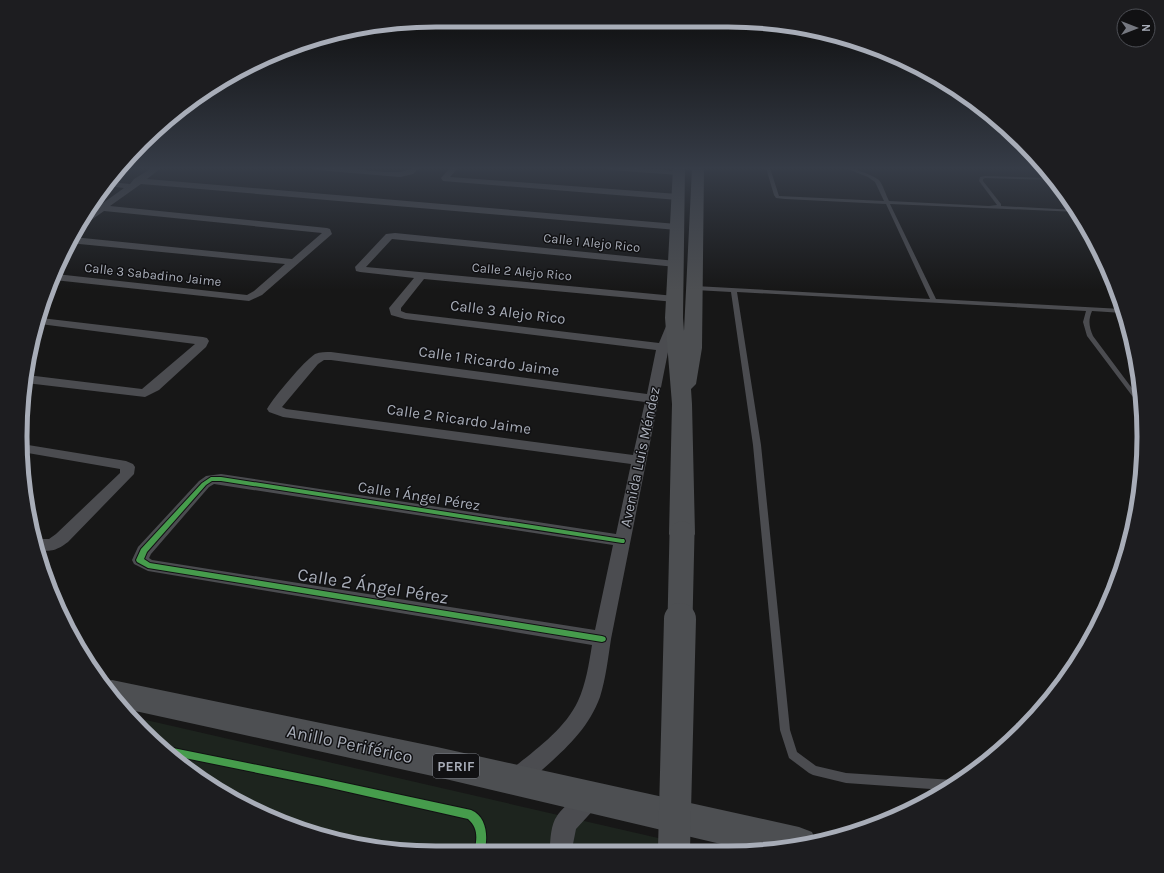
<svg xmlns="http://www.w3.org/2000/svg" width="1164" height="873" font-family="Karla,sans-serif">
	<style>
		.green { fill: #1d241e }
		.building { fill: #353536; stroke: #3f4043 }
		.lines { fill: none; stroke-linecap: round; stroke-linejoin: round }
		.service { fill: #4b4c50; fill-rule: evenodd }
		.minor { fill: #4b4c50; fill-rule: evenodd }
		.primary { fill: #4d4f52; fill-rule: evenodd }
		.primary-bridge-far1 { stroke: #4d4f52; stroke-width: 25 }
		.primary-bridge { stroke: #4d4f52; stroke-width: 32 }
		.cycleway-casing { stroke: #111113; stroke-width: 2 }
		.cycleway { fill: #469c4c; fill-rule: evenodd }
		.labels { text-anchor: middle; stroke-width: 3; stroke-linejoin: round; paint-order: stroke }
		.far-street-label { font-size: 13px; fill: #a8adb8; stroke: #111113 }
		.shield { fill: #111113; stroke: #7b7e86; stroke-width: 1 }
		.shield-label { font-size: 14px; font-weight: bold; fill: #a8adb8 }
		.street-label { font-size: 15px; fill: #a8adb8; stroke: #111113 }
		.near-street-label { font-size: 18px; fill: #a8adb8; stroke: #111113 }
		.rim { fill: none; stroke: #a8adb8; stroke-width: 5 }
	</style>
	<rect width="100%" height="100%" fill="#171717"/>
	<polygon class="green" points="133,717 706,849 382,849 302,831 228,797 162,749"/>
	<polygon class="building" points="120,168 131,168 114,176"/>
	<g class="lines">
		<path class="service" d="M766 168H770L779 196 884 201 875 182 868 177 845 168C852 167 873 175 879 180 883 185 886 195 889 201L989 206 997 205 979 181 980 177 985 176 1051 178 1053 180 985 178 983 179V181L1001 204V206L1076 210 1078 212 890 204 936 299 1122 309 1123 313 1092 311C1088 320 1089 327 1093 336L1140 399 1141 406 1139 405 1087 336 1083 322 1086 311 737 292 761 445 790 730 797 752 816 766 846 773 953 780 957 781 958 783 945 790 846 783 813 775 809 773 789 758 780 730 753 445 731 292 695 290 692 288 695 286 930 299 886 204 785 199 776 198 774 195Z"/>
		<g class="minor">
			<polygon points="152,168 161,168 147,179 677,224 682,227 677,230 141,184 110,206 327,228 330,229 332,234 262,295 249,301 54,280 56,274 247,295 254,291 285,264 69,243 73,237 292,259 322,233 104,211 87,223 82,223 89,213 124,188 107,186 110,182 130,184 134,179"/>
			<path d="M313 168C341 164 370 173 398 172 406 172 411 167 419 168L413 174 400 177 317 170Z"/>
			<polygon points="450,168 458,168 450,177 678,194 682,197 678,200 443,181 441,178"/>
			<polygon points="606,168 638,168 679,171 683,173 679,175 610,170"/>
			<path d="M395 233 676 261 681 264 676 267 392 239 366 267 675 296 680 299 675 302 424 279 401 308V311L406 313 659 343 669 319H677L679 321 669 347 611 639C608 658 606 678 600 697 586 736 552 760 523 787L515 790 507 787 504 780 507 773C532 752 564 731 578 701 586 684 589 663 592 645L148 571 134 564 132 560 138 547 199 481 206 476 221 474 616 534 631 464 283 417 269 412 267 409C274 397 304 361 315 354 320 352 326 352 331 352L647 394 656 350 405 319 391 315 389 308 414 278 360 272 356 271 355 267 386 234ZM324 360H331L645 402 633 455 286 409 282 407 318 364ZM214 484 613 545 595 630 152 560 149 558 151 554 209 487Z"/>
			<polygon points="41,318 203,337 207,338 209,341 206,347 159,390 145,397 26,383 27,375 142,389 195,344 40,324 39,324"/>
			<path d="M22 444 126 461 133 464 135 467 134 474 68 542C56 551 52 551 38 551L36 539H49L56 534 120 473V469L22 452Z"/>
			<path d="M590 788 598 791 601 798 598 805 576 829 572 849H550C550 840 551 824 557 816 564 806 580 792 590 788Z"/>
		</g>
		<g class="primary">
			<polygon points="673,168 685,168 683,318 684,331 692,168 704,168 702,348 696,384 691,389 692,404 695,534 691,540 682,543 673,540 669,534 672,404 665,318"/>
			<polygon points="112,680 437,747 799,827 812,832 816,842 782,849 742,849 437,777 126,709 103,683"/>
		</g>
		<polyline class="primary-bridge-far1" points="680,620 682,534"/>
		<polyline class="primary-bridge" points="674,849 680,619"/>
		<g class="cycleway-casing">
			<g id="cycleway">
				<polygon points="211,477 221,477 622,539 624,539 625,541 624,543 622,543 221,481 212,481 206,485 147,552 144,559 150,563 602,636 605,637 606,639 605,641 602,642 148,568 137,562 136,560 141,549 202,483"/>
				<path d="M163 746 322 778 471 810C486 816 488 835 485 849H475C477 837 478 828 468 819L322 786 170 755 160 747Z"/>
			</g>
		</g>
		<use href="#cycleway" class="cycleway"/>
	</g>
	<linearGradient id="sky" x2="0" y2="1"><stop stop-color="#0d0d0d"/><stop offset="0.58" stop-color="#363c47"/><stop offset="1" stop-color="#363c47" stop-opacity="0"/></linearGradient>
	<rect width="1164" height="290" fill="url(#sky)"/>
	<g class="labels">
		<g class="far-street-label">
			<text transform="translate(592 242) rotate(6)" y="5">Calle 1 Alejo Rico</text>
			<text transform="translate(522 271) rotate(5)" y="5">Calle 2 Alejo Rico</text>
			<text transform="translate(153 274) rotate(6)" y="5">Calle 3 Sabadino Jaime</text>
		</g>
		<rect class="shield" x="433" y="754" width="46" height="24" rx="3"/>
		<g class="shield-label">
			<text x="456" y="771">PERIF</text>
		</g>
		<g class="street-label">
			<text transform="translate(508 312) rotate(7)" y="5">Calle 3 Alejo Rico</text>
			<text transform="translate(489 361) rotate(8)" y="5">Calle 1 Ricardo Jaime</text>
			<text transform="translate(459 419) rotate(8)" y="5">Calle 2 Ricardo Jaime</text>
			<text transform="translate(640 457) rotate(-78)" y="5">Avenida Luis Méndez</text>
			<text transform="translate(419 496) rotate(9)" y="5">Calle 1 Ángel Pérez</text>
		</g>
		<g class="near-street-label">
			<text transform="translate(373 586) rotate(9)" y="6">Calle 2 Ángel Pérez</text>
			<text transform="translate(350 744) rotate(12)" y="6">Anillo Periférico</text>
		</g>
	</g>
	<path d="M0 0H1164V873H0ZM436 27H728A409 409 0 0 1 1137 436V437A409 409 0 0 1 728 846H436A409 409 0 0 1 27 437V436A409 409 0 0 1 436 27Z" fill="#1d1d20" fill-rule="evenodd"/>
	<path class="rim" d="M436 27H728A409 409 0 0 1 1137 436V437A409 409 0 0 1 728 846H436A409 409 0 0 1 27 437V436A409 409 0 0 1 436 27Z"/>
	<g transform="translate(1136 28) rotate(90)"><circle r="19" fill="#111113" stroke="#4d4f55"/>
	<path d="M0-3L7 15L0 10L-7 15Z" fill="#757880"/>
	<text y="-6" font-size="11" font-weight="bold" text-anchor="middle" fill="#a8adb8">N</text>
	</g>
</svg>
